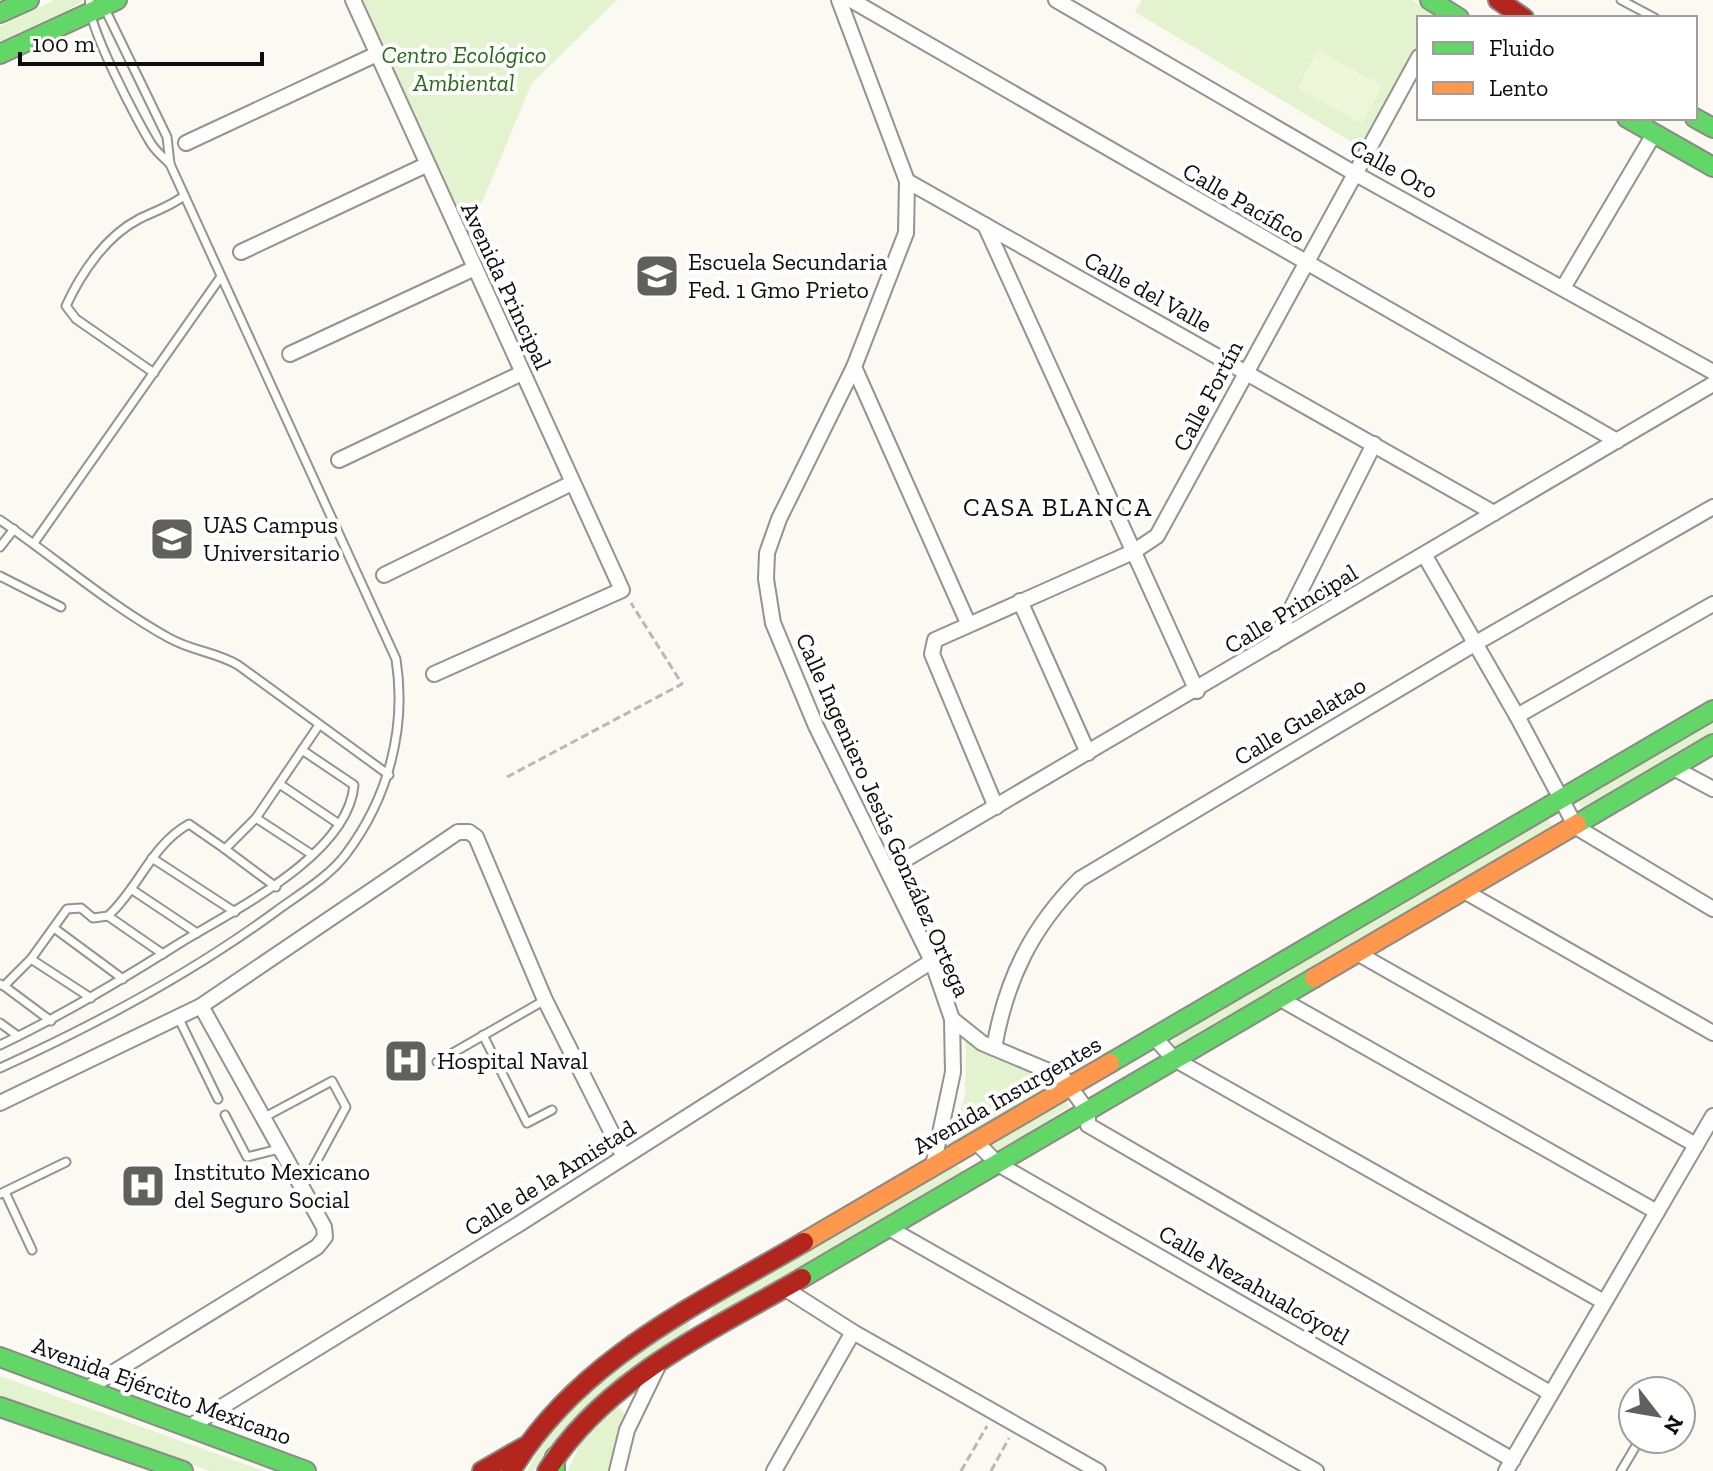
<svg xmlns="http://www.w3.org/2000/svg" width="1713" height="1471" font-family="'Zilla Slab',serif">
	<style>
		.green { fill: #e3f3cf }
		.pitch { fill: #eef6d9 }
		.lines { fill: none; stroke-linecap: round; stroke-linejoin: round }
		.lane-casing { stroke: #949390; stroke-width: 11 }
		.street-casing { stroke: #949390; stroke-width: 18 }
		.fast-casing { stroke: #8b8a87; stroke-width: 22 }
		.slow-casing { stroke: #8b8a87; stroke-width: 22 }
		.jam-casing { stroke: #8b8a87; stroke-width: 22 }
		.path { stroke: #b8b8b6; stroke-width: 3; stroke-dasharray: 8 4; stroke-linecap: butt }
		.lane { stroke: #fefefd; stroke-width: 7 }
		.street { stroke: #fefefd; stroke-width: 14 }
		.fast { stroke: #63d668; stroke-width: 18 }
		.slow { stroke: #ff974d; stroke-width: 18 }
		.jam { stroke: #b3261e; stroke-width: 18 }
		.labels { text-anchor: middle; stroke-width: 8; stroke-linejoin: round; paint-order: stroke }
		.park-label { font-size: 24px; font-style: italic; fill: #266c16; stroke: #fff }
		.street-label { font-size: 24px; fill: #0d0d0d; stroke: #fff }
		.poi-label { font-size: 24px; fill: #0d0d0d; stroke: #fff; text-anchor: start }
		.neighbourhood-label { font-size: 26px; letter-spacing: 2px; fill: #0d0d0d; stroke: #fff }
	</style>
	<rect width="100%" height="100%" fill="#fbf9f2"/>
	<g class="green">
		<polygon points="55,0 85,0 0,50 0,26"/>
		<polygon points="358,0 617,0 532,83 467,238"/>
		<polygon points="1142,0 1412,0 1436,15 1419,18 1419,46 1362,148 1135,12"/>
		<polygon points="1713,719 1713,736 1587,810 1580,806 1578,797"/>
		<polygon points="1547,817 1552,825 1550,829 1178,1051 1168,1046 1178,1036"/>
		<polygon points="966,1038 1021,1069 1060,1083 948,1149 965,1095"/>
		<polygon points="1066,1098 1069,1107 999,1151 990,1148 989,1144"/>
		<polygon points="956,1165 964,1172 718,1320 711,1315 714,1305"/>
		<polygon points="681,1319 689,1322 688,1331 572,1420 533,1471 527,1471 556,1419 583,1390"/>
		<polygon points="0,1376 264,1471 210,1471 0,1400"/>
		<polygon points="617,1404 627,1417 615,1471 568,1471 581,1441"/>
	</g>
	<polygon class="pitch" points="1318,50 1382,86 1362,123 1297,88"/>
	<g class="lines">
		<g class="lane-casing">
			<g id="lane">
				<path d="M90 0C83 18 139 125 152 145 157 152 164 158 170 164"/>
				<polyline points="1621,0 1655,18"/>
				<path d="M154 373 76 319 66 306C81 273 106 236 139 219 155 211 169 207 184 196"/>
				<path d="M0 520C54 557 112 607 169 638 192 651 216 652 238 665L389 775"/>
				<polyline points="34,543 220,278"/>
				<polyline points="0,547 14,529"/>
				<polyline points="0,576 61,607"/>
				<polyline points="281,785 339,824"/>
				<polyline points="256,818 311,854"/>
				<polyline points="225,849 276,887"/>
				<polyline points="152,858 235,912"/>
				<polyline points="131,889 197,933"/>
				<polyline points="108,916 163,954"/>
				<polyline points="54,928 123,979"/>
				<polyline points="31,959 91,998"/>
				<path d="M0 984 4 986 31 959 67 909 81 908 93 918 108 916C139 888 151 845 189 824L225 849 256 818 319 725"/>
				<polyline points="4,986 51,1021"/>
				<polyline points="178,1017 218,1099"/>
				<polyline points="0,1023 18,1036"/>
				<polyline points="483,1035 527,1123 552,1110"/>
				<path d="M0 1045C63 1015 121 980 180 943 234 910 348 855 354 785L302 750"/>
				<polyline points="437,1062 545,1000"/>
				<path d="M0 1068C97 1024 189 975 275 912 298 895 329 877 346 854 388 798 407 729 396 659L170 164 167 137 105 9"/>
				<polyline points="225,1115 247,1157 279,1149"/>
				<polyline points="263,1118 332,1081 346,1107 302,1188"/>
				<polyline points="5,1192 32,1250"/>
				<polyline points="0,1194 66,1162"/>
				<polyline points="1621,1471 1640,1439"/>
			</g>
		</g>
		<g class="street-casing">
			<g id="street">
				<polyline points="353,0 622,590 434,674"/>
				<polyline points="839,0 907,181 906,233 854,367 779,519 767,553 766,579 773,623 816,726 932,961 952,1019"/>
				<polyline points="851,0 1617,441"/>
				<polyline points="1056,0 1354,173 1713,372"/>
				<polyline points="186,143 377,54"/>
				<polyline points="907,181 1494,513"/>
				<polyline points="985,225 1197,691"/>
				<polyline points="241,252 426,165"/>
				<polyline points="1563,288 1654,134"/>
				<polyline points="290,354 475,268"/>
				<polyline points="854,367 968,623"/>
				<polyline points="339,460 522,373"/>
				<polyline points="1425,556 1517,716 1576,827 1713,909"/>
				<polyline points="384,575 572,483"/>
				<polyline points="1020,601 1088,753"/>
				<polyline points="1274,643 1374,444"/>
				<polyline points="1517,716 1713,604"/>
				<polyline points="1672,767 1713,789"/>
				<polyline points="996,807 932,654 935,640 1133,552 1157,536 1419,57"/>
				<polyline points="889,869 1713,384"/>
				<polyline points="1464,891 1713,1033"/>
				<polyline points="1357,953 1696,1145"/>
				<polyline points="1277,997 1657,1212"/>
				<polyline points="1155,1038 1174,1059 1604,1302"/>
				<path d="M994 1048C1006 980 1031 928 1080 879L1476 643 1713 507"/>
				<polyline points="0,1103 201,1006 458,832 469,832 476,837 545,1000 624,1157"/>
				<polyline points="977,1143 998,1164 1513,1460"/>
				<polyline points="933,1166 953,1072 952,1019 982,1043 1063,1077 1088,1112 1088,1125 1550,1393"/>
				<polyline points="887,1227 1316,1471"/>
				<polyline points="784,1288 853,1332 1098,1471"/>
				<polyline points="88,1388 317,1247 325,1237 324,1227 201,1006"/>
				<polyline points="189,1427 519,1224 932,961"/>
				<polyline points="617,1471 627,1430 657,1368"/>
				<polyline points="774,1471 853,1332"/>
				<polyline points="1506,1471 1713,1116"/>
			</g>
		</g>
		<g class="fast-casing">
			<g id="fast">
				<polyline points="1430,0 1459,18"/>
				<polyline points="0,13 29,0"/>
				<polyline points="0,54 117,0"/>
				<polyline points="1627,118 1713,167"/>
				<polyline points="1695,118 1713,128"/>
				<polyline points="1577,824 1713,744"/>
				<polyline points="1110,1063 1713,710"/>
				<polyline points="802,1278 1314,978"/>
				<polyline points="0,1357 306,1471"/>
				<polyline points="0,1407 183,1471"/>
				<polyline points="555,1457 555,1471"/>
			</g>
		</g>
		<g class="slow-casing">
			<g id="slow">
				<polyline points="1314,978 1577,824"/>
				<polyline points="804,1242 1110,1063"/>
			</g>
		</g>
		<g class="jam-casing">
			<g id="jam">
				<polyline points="1498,0 1524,18"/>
				<polyline points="482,1471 524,1447"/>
				<path d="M511 1471C577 1360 697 1305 804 1242"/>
				<path d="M547 1471C604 1379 711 1331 802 1278"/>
			</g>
		</g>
		<g class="path">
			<polyline points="507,777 682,684 631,603"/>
			<polyline points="961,1471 987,1426"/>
			<polyline points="991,1471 1009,1438"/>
		</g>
		<use href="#lane" class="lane"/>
		<use href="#street" class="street"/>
		<use href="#fast" class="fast"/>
		<use href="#slow" class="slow"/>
		<use href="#jam" class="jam"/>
	</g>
	<defs>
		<g id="school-square" transform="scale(2.3)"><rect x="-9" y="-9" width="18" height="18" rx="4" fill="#60605d" stroke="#fff"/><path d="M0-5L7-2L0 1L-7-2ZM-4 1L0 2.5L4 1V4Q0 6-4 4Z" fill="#fff"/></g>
		<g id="university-square" transform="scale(2.3)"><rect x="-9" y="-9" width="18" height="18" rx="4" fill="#60605d" stroke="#fff"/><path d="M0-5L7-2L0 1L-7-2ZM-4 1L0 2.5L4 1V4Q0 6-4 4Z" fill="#fff"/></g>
		<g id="hospital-square" transform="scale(2.3)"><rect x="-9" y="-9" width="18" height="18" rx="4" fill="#60605d" stroke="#fff"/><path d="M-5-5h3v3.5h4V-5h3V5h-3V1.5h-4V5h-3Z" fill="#fff"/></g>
	</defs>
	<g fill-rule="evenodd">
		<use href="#school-square" x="657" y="276"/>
		<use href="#university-square" x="172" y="539"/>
		<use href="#hospital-square" x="406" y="1061"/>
		<use href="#hospital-square" x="143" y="1186"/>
	</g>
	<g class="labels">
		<g class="park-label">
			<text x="464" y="63">Centro Ecológico<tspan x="464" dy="28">Ambiental</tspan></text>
		</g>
		<g class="street-label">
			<text transform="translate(1394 169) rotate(29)" y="8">Calle Oro</text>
			<text transform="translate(1244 203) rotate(30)" y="8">Calle Pacífico</text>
			<text transform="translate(506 286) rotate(65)" y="8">Avenida Principal</text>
			<text transform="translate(1148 292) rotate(29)" y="8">Calle del Valle</text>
			<text transform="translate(1208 396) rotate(-62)" y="8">Calle Fortín</text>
			<text transform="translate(1291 609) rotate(-31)" y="8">Calle Principal</text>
			<text transform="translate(1300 721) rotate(-31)" y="8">Calle Guelatao</text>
			<text transform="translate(883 815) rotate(66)" y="8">Calle Ingeniero Jesús González Ortega</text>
			<text transform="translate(1007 1095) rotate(-30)" y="8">Avenida Insurgentes</text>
			<text transform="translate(550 1178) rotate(-32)" y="8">Calle de la Amistad</text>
			<text transform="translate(1254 1285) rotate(30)" y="8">Calle Nezahualcóyotl</text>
			<text transform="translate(162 1391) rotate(20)" y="8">Avenida Ejército Mexicano</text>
		</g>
		<g class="poi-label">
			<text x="688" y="270">Escuela Secundaria<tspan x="688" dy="28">Fed. 1 Gmo Prieto</tspan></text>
			<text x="203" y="533">UAS Campus<tspan x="203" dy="28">Universitario</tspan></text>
			<text x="437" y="1069">Hospital Naval</text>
			<text x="174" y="1180">Instituto Mexicano<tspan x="174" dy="28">del Seguro Social</tspan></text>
		</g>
		<g class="neighbourhood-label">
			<text x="1058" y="516">CASA BLANCA</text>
		</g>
	</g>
	<rect x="1417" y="16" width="280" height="104" fill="#ffffff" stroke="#9e9e9e" stroke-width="2"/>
	<rect x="1433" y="42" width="40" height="12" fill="#63d668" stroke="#9e9e9e" stroke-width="2"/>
	<text x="1489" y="56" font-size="24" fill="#0d0d0d">Fluido</text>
	<rect x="1433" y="82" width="40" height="12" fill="#ff974d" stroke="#9e9e9e" stroke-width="2"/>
	<text x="1489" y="96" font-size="24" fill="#0d0d0d">Lento</text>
	<g transform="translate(1657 1415) rotate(121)"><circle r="38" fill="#ffffff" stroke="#9e9e9e" stroke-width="2"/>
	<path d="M0-6L14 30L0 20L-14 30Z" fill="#60605d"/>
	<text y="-12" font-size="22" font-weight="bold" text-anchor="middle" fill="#0d0d0d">N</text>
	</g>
	<path d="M20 52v12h242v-12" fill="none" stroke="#0d0d0d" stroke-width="4"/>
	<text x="32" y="52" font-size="24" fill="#0d0d0d" stroke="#ffffff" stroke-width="6" paint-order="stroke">100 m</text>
</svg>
